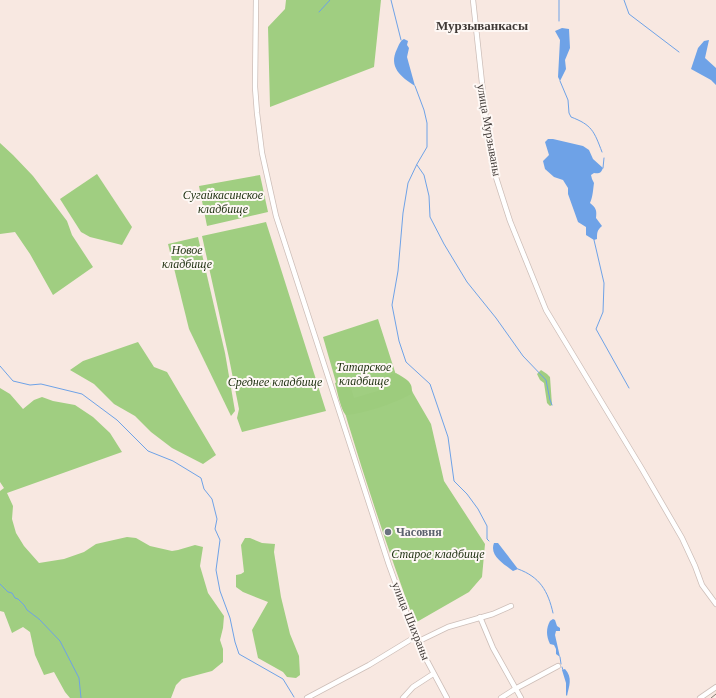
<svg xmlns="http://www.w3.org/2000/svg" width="716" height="698" font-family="'Times New Roman',serif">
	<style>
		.green { fill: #a0ce81 }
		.forest { fill: #9dcc7d }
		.water { fill: #6ea2e7 }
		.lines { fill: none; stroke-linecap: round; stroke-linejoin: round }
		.stream { stroke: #6ea2e7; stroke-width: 1 }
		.minor-casing { stroke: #cdbeb8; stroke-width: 6 }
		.minor { stroke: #fff; stroke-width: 4.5 }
		.rail { stroke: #847a76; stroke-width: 1; stroke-dasharray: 7 7; stroke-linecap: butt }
		.worship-dot { fill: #6b7280; stroke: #fef8f5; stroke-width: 1.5 }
		.labels { text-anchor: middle; stroke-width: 4; stroke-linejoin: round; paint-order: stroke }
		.street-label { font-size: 12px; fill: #403a37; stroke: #fef8f5 }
		.park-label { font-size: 12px; font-style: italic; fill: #1d2f0f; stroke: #fef8f5 }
		.worship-label { font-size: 12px; font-weight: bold; fill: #5b616d; stroke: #fef8f5; text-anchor: start }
		.neighbourhood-label { font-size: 13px; font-weight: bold; fill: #403a37; stroke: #fef8f5 }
	</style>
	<rect width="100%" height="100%" fill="#f8e8e1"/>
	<g class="green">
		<polygon points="286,0 381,0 374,67 270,107 268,27 285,9"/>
		<polygon points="0,143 13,155 33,176 67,221 72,235 93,267 53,295 30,254 15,232 0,234"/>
		<polygon points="97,174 132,227 122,245 90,237 81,232 60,199"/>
		<polygon points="260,175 268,212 207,226 199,186"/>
		<polygon points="266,222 326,411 242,432 237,418 239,409 229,358 202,236"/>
		<polygon points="198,237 225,353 235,411 231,416 189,329 168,244"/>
		<path d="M378 319 396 375 408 381 413 393 431 424 444 481 485 544 482 577 469 592 415 623C380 529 350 433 323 337Z"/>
		<polygon points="138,342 154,367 167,372 216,455 203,464 172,448 151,432 135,416 114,404 94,384 70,370 83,361"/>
		<polygon points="541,370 547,374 550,377 552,405 550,406 547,403 544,383 540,380 537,374"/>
		<polygon points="0,388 10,394 23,409 34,400 42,397 53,401 75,405 93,417 110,433 122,452 7,493 13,506 12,519 16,533 24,546 39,563 64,559 84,552 96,544 127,537 136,538 150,546 172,551 178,550 195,545 203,547 200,566 208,593 224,616 223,628 220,640 223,649 223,662 212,671 182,679 176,685 171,698 70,698 65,692 54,672 44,675 35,655 30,632 23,627 12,633 4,612 0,611 0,491 4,488 0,482"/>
		<polygon points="245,538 250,538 262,543 275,544 274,552 281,597 290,634 299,656 300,675 296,678 287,677 283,672 258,658 252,630 268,602 243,592 236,587 236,575 241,574 244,572 241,545"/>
	</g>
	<path class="forest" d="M396 373C404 378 415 382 411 394 393 404 366 413 346 415 341 411 337 390 335 383L340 380 343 379C350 384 352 391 354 398L378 391 384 386 385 376Z"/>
	<g class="water">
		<polygon points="562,28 569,29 570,48 565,60 566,69 560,81 558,77 560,40 555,31"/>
		<path d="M404 39 408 41 407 45 409 48 407 57 415 86C401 77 388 67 397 49 399 45 400 41 404 39Z"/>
		<polygon points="709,40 705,58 716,68 716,85 711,80 691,69 698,48 704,41"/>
		<path d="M548 139H553L583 146 589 150 593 159 603 168C601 173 599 174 594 173L591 175 592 179 594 183C593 190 593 196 590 203 596 208 597 210 596 218L602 226C597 230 597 233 597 239L594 240 586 235V227L578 222 568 194V188L563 180 554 177 545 169 543 161 549 155 545 142Z"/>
		<path d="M494 543H498L518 569 513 571C504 564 489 556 494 543Z"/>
		<path d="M553 619 555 620 557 626 560 628V631H556L555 635 560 657 556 654V649L554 645 550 644C546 636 546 628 550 621Z"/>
		<path d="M565 669C573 678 569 686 567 696L566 695V683L562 670Z"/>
	</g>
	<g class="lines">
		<g class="stream">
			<polyline points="391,0 401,40"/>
			<polyline points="559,0 559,21"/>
			<polyline points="624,0 629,14 679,52"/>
			<polyline points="319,12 330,0"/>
			<path d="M560 81 568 100 569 113 571 117C592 125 594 131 602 152"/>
			<polyline points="415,86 424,110 427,123 427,147 417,164 408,183 403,213 398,271 392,305 399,341 406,362 430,384 448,437 454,481 467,494 478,509 487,526 487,539 489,541"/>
			<polyline points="417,165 424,175 429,196 430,217 444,244 467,282 496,318 523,356 546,380 550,400 552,405"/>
			<polyline points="603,168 604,158"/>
			<polyline points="594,240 604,283 603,312 596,329 629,388"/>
			<polyline points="0,366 13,381 30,385 41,384 82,394 117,420 148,451 173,461 201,478 204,489 212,499 217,519 215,529 220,540 216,570 220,591 230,618 235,642 239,654 283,679 294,697"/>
			<path d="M518 569C540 577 548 591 553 613"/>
			<polyline points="0,584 8,592 12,593 15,598 18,599 24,605 27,610 39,619 60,641 79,678 81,698"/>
			<polyline points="560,657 561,664"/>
			<polyline points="562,667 563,670"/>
		</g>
		<g class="minor-casing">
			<g id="minor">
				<polyline points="256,0 255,87 257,113 262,153 276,216 389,565 417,642 447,698"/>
				<polyline points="473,0 487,129 493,168 510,221 546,310 642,469 682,538 695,566 702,585 716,604"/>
				<polyline points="480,617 493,648 521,698"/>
				<polyline points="417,642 448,627 493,614 511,606"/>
				<polyline points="307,698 369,665 415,637"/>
				<polyline points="403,698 413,687 433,674"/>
				<polyline points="501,698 515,689 558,666"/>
				<polyline points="700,698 716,687"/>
			</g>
		</g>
		<use href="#minor" class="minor"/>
		<polyline class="rail" points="711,698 716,694"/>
	</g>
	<circle class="worship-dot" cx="388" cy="532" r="4"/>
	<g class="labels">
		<g class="street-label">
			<text transform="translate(489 130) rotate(80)" y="4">улица Мурзываны</text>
			<text transform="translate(411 621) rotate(68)" y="4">улица Шихраны</text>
		</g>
		<g class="park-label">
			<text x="223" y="199">Сугайкасинское<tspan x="223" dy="14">кладбище</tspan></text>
			<text x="187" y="254">Новое<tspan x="187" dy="14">кладбище</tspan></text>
			<text x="364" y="371">Татарское<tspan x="364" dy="14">кладбище</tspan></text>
			<text x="275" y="386">Среднее кладбище</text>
			<text x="438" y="558">Старое кладбище</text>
		</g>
		<g class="worship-label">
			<text x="396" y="536">Часовня</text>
		</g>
		<g class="neighbourhood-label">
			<text x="482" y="30">Мурзыванкасы</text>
		</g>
	</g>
</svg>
